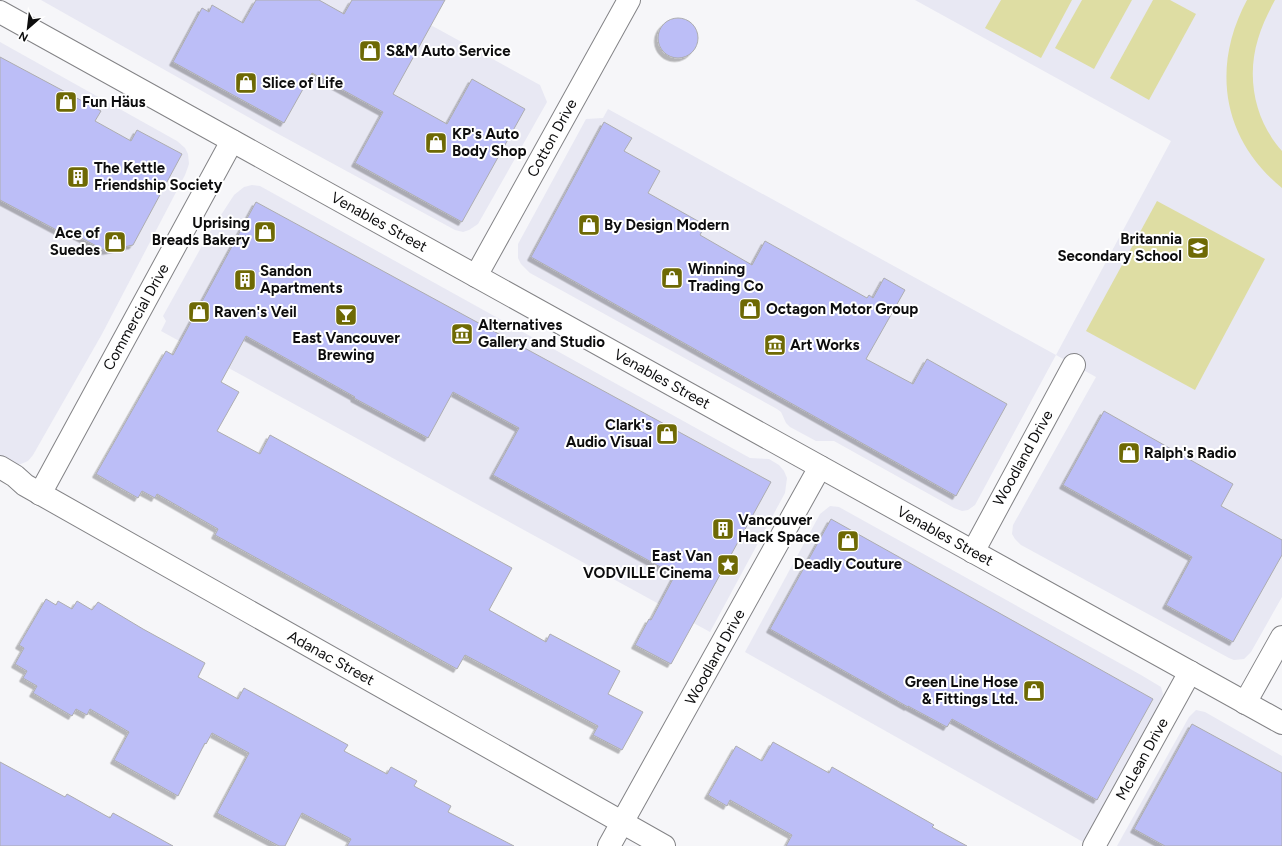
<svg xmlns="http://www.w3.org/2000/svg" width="1282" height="846" font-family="Figtree,sans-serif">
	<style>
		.built { fill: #e8e8f3 }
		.green { fill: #dedda3 }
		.building { fill: #bcbef7; stroke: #adadb0; filter: url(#shadow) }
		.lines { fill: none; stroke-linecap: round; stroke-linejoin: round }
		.street-casing { stroke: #838386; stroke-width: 24 }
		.secondary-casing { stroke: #838386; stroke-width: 24 }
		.street { stroke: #fff; stroke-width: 22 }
		.secondary { stroke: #fff; stroke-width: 22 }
		.labels { text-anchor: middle; stroke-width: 4; stroke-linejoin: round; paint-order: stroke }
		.poi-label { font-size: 15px; font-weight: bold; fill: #0d0d0e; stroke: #fff; text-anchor: start }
		.street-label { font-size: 15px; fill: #0d0d0e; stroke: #fff }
	</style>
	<defs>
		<filter id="shadow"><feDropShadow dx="-3.5" dy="3.5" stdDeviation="0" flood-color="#0004"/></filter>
	</defs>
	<rect width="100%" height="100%" fill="#f6f6f9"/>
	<g class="built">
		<polygon points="41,0 385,0 540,85 547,102 478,224 469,230 463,232 455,230 271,130"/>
		<polygon points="915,0 1282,0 1282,597 1251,652 1244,659 1234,660 1229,658 1021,545 1015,539 1012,534 1013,525 1096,377 1056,355 975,505 968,510 962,511 954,508 834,441 816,441 790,427 786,423 781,412 777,409 530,273 521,264 518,258 518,244 586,119 603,118 608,109 1056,355 1171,141"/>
		<polygon points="0,42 177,141 185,148 188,154 189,164 185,175 102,334 33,455 28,461 21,464 12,465 0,460"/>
		<polygon points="252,185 260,186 750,458 769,459 779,465 784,471 787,478 785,493 710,632 161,331 166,321 163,316 208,235 234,195 244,187"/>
		<polygon points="830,506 839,507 1141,675 1161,687 1163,694 1161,702 1083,842 745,652 820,514"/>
		<polygon points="1196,710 1205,712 1282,756 1282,846 1117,846 1189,717"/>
	</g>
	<g class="green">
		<polygon points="1001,0 1072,0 1041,58 985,28"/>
		<polygon points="1082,0 1132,0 1094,69 1055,48"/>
		<polygon points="1153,0 1170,0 1196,14 1149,100 1110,78"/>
		<path d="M1247 0H1275C1268 13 1262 25 1258 39 1246 78 1255 121 1282 151V188C1222 139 1211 67 1247 0Z"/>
		<polygon points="1157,201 1265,259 1195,390 1086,331"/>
	</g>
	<g class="building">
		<polygon points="256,0 319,0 344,14 352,0 445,0 393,94 447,124 472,79 525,109 462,222 355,163 383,112 312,73 284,123 173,62 202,8 209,12 212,5 243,23"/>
		<circle cx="678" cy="38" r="20"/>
		<polygon points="0,57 101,111 95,121 131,141 137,130 182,154 133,245 106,251 68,231 66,235 0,200"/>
		<polygon points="604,122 632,138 624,151 660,171 648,193 705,225 700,235 752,265 765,241 867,298 869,295 873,298 884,278 905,290 866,359 913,384 927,359 1007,404 956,496 531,257"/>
		<polygon points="256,202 771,482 671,664 635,645 649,619 651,620 675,575 493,475 519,428 453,392 428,438 354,398 355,397 246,336 221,382 239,392 217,431 260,454 270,435 512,568 489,610 546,642 550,634 620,671 608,694 643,712 622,750 593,735 598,726 465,655 457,669 215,535 218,529 157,494 155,498 142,491 138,498 96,474 166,351 173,355"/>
		<polygon points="1104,411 1233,484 1221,506 1282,540 1282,555 1233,642 1166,605 1192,557 1063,485"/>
		<polygon points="831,519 1153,699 1097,800 952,719 947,727 908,706 908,707 770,629"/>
		<polygon points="46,599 56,605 58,601 72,609 77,601 92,610 98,602 143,629 205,663 198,677 238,699 244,688 277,706 348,745 344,751 387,774 391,767 417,781 414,786 451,806 448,812 514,846 347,846 351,839 302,813 285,846 279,846 217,813 249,753 212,733 206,744 205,743 178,796 114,760 129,732 90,709 87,715 76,709 72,716 33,693 37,686 23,678 27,671 15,664 24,648 19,645"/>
		<polygon points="1192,724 1282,773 1282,846 1165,846 1134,829"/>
		<polygon points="773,742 829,773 832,767 934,825 932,827 967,846 786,846 792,835 730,800 727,806 708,795 736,746 762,761"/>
		<polygon points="0,762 65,797 67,794 110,818 113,813 173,846 0,846"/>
	</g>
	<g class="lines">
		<g class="street-casing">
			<g id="street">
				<polyline points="476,276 629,0"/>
				<polyline points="0,467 15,476 25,485 664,846"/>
				<polyline points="40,494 232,141"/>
				<polyline points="973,552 1074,365"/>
				<polyline points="1245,703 1282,637"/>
				<polyline points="609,846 820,467"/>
				<polyline points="1094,846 1190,672"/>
			</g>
		</g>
		<g class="secondary-casing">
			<polyline id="secondary" points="0,12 1282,723"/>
		</g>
		<use href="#street" class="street"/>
		<use href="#secondary" class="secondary"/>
	</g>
	<defs>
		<g id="shop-square" transform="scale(1.15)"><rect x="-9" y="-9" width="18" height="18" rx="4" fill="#6e6904" stroke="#fff"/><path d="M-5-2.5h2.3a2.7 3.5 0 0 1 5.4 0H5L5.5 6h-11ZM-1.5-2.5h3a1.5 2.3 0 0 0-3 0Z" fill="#fff"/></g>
		<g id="building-square" transform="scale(1.15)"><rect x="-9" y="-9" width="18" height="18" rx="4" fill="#6e6904" stroke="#fff"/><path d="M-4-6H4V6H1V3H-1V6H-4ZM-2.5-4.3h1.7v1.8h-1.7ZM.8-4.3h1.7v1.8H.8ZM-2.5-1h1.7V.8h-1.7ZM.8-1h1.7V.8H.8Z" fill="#fff"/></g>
		<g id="school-square" transform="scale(1.15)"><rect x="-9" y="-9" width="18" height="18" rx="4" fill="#6e6904" stroke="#fff"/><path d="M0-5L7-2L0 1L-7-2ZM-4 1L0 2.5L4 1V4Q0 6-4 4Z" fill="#fff"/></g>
		<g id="bar-square" transform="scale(1.15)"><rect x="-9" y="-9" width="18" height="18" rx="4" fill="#6e6904" stroke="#fff"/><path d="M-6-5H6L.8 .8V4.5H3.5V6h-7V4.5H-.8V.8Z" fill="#fff"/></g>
		<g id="museum-square" transform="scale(1.15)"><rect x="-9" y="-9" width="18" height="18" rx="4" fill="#6e6904" stroke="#fff"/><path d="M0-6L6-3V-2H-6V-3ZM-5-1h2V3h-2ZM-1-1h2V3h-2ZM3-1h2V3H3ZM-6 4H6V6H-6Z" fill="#fff"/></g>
		<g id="sight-square" transform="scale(1.15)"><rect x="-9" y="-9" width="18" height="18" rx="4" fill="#6e6904" stroke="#fff"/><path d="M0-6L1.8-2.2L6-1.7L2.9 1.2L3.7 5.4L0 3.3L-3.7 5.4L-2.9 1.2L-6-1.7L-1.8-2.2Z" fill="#fff"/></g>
	</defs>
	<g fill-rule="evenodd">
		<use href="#shop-square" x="370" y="51"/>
		<use href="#shop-square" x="246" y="83"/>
		<use href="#shop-square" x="66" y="102"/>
		<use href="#shop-square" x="436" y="143"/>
		<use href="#building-square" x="78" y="177"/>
		<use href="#shop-square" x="589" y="225"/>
		<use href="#shop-square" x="265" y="232"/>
		<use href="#shop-square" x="115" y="242"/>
		<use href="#school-square" x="1198" y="248"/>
		<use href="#shop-square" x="672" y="278"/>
		<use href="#building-square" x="245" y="280"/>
		<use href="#shop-square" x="750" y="309"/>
		<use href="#shop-square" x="199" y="312"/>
		<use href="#bar-square" x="346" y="315"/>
		<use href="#museum-square" x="462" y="334"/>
		<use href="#museum-square" x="775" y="345"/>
		<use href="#shop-square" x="667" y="434"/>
		<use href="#shop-square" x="1129" y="453"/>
		<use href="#building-square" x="723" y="529"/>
		<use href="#shop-square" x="848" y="541"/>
		<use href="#sight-square" x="728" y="565"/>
		<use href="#shop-square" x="1034" y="691"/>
	</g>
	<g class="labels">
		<g class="poi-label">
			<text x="386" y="56">S&amp;M Auto Service</text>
			<text x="262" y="88">Slice of Life</text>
			<text x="82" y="107">Fun Häus</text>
			<text x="452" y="139">KP's Auto<tspan x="452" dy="17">Body Shop</tspan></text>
			<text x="94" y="173">The Kettle<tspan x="94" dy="17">Friendship Society</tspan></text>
			<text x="250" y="228" text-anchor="end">Uprising<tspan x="250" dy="17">Breads Bakery</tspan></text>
			<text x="604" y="230">By Design Modern</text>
			<text x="100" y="238" text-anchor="end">Ace of<tspan x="100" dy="17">Suedes</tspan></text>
			<text x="1182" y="244" text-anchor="end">Britannia<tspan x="1182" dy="17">Secondary School</tspan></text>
			<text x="688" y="274">Winning<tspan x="688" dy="17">Trading Co</tspan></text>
			<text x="260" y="276">Sandon<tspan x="260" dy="17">Apartments</tspan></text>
			<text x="766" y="314">Octagon Motor Group</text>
			<text x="214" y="317">Raven's Veil</text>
			<text x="478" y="330">Alternatives<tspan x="478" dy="17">Gallery and Studio</tspan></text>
			<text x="346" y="343" text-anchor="middle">East Vancouver<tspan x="346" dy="17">Brewing</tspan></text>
			<text x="790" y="350">Art Works</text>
			<text x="652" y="430" text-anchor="end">Clark's<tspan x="652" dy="17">Audio Visual</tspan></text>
			<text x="1144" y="458">Ralph's Radio</text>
			<text x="738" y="525">Vancouver<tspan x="738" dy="17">Hack Space</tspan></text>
			<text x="712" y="561" text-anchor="end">East Van<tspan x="712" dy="17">VODVILLE Cinema</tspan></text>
			<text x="848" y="569" text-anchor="middle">Deadly Couture</text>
			<text x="1018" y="687" text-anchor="end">Green Line Hose<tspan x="1018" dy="17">&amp; Fittings Ltd.</tspan></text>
		</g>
		<g class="street-label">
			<text transform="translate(552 138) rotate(-61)" y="5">Cotton Drive</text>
			<text transform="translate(379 222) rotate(29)" y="5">Venables Street</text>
			<text transform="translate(136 317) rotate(-61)" y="5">Commercial Drive</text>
			<text transform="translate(662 379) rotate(29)" y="5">Venables Street</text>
			<text transform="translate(1023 458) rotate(-61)" y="5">Woodland Drive</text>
			<text transform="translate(945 536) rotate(29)" y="5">Venables Street</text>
			<text transform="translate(715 657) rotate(-61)" y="5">Woodland Drive</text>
			<text transform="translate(331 658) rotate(29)" y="5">Adanac Street</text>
			<text transform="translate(1142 759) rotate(-61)" y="5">McLean Drive</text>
		</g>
	</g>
	<g transform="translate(28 28) rotate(208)" stroke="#ffffff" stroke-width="3" paint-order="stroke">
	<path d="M0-3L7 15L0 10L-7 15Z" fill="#0d0d0e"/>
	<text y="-6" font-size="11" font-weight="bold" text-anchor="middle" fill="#0d0d0e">N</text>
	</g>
</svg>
